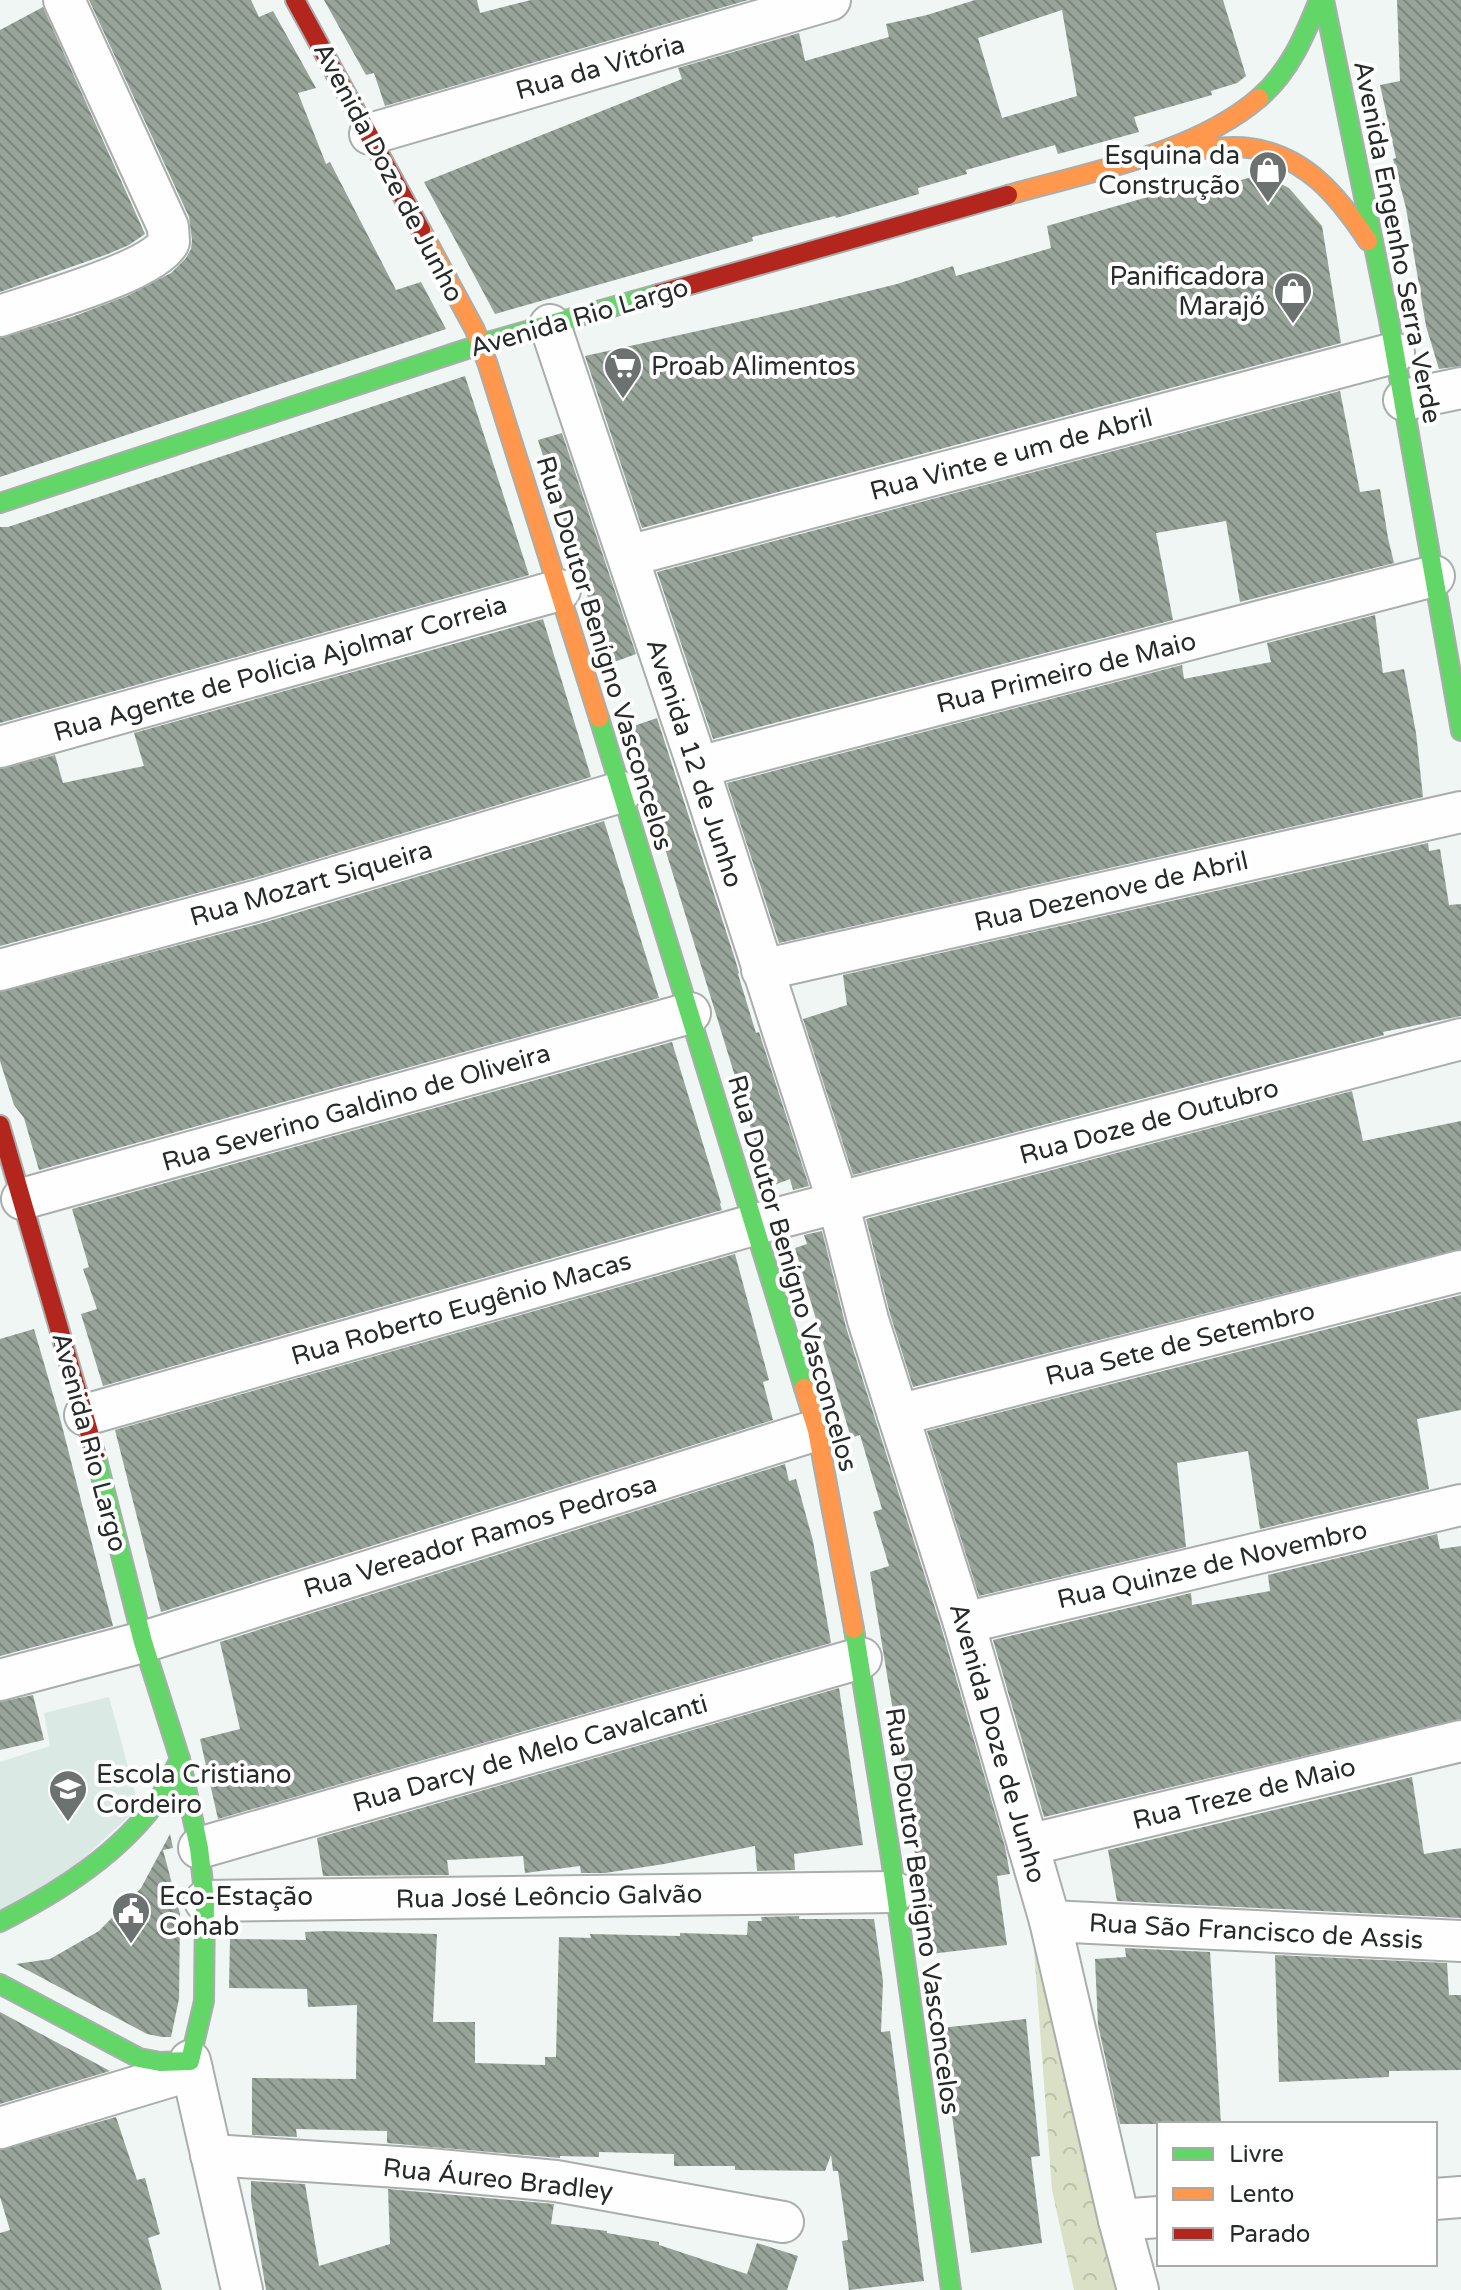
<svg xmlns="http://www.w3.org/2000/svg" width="1461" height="2290" font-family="'Varela Round',sans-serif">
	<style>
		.built { fill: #dae9e4 }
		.forest { fill: url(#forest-crowns) }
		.building { fill: url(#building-back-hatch); fill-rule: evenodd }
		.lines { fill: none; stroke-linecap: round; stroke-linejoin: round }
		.street-casing { stroke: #a9aeac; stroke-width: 44 }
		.fast-casing { stroke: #a9aeac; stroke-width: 22 }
		.slow-casing { stroke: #a9aeac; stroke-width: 22 }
		.jam-casing { stroke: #a9aeac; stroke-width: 22 }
		.street { stroke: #fdfefd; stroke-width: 40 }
		.fast { stroke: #63d668; stroke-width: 18 }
		.slow { stroke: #ff974d; stroke-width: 18 }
		.jam { stroke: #b3261e; stroke-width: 18 }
		.labels { text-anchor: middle; stroke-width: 8; stroke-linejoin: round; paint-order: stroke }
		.street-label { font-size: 26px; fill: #262b29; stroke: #fff }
		.poi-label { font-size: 26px; fill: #262b29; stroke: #fff; text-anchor: start }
	</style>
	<defs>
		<pattern id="forest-crowns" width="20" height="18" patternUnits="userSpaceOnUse" patternTransform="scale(2)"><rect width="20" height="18" fill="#dae0c5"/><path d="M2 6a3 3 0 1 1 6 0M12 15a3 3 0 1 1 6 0" fill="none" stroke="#bbc0a9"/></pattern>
		<pattern id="building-back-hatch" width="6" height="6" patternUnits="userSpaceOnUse" patternTransform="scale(2)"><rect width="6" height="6" fill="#98a399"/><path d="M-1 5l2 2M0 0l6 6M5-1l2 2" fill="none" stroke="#7c857d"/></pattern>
	</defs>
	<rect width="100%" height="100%" fill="#eff6f3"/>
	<polygon class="built" points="109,1697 139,1807 0,1935 0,1762 50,1746 44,1713"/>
	<polygon class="forest" points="1031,1910 1121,2290 1074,2290 1052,2190"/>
	<g class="building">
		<polygon points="89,0 251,0 259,17 273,11 316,88 298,93 326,164 330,162 396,290 421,282 446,329 0,477 0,338 72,317 127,296 171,273 186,258 191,249 192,240 189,217"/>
		<polygon points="324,0 477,0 480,13 531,0 748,0 385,106 374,73 366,75"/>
		<path d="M975 0H1223L1246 76 1237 83 1211 91 1212 95 1134 117 1139 132 1058 154 1055 145 966 170 967 174 918 188 919 194 836 218 835 216 752 237 753 241 495 314 424 182 682 79 678 68 799 33 805 61 889 37 886 24 927 15ZM1062 10 1077 96 1002 118 978 38Z"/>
		<polygon points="1397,0 1461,0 1461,366 1439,369 1426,326 1406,208 1393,159 1396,158 1380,85 1400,81"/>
		<polygon points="43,7 145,234 129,245 108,254 0,292 0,30"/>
		<polygon points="1256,176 1269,178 1289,188 1322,226 1341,343 642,528 585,356 796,309 897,284 953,266 956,276 1051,248 1047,226 1179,188 1181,196"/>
		<polygon points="465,376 529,575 0,723 0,527 8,527"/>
		<polygon points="1340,391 1360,492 1380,489 1388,538 1394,563 1240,602 1226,521 1156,533 1173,620 713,739 657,572"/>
		<polygon points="562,433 636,654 609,664 538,440"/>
		<polygon points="1375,615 1383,673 1404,669 1416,733 1423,797 779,943 727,783 1182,665 1184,679 1271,662 1267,643"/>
		<polygon points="543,619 591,777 253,878 0,946 0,769 55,755 63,783 144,766 134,733"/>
		<polygon points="657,718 735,959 739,973 738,974 756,1033 759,1032 809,1186 793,1190 790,1179 769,1187 628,728"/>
		<polygon points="604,821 659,998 39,1170 24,1118 14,1105 0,1061 0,992 266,922"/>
		<polygon points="1428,843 1429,851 1440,849 1449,905 1461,904 1461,1016 1383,1032 1384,1035 853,1175 803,1019 847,1005 843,975"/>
		<polygon points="672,1042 721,1203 720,1204 722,1210 103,1386 81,1314 97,1309 83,1269 89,1267 72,1209"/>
		<polygon points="1352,1091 1363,1141 1461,1121 1461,1249 913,1387 890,1314 866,1219"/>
		<polygon points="822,1231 846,1327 942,1630 1005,1847 1010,1874 997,1876 1007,1945 930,1954 899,1747 870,1572 889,1566 873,1512 882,1509 860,1435 851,1438 795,1248 807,1244 804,1235"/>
		<polygon points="735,1254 769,1380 763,1382 773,1420 161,1612 115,1430"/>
		<polygon points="1461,1295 1461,1410 1417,1419 1429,1489 1260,1529 1248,1451 1177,1463 1186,1547 979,1596 927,1431"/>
		<polygon points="34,1329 61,1422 113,1626 0,1656 0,1339"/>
		<polygon points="785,1464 789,1481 796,1479 813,1541 831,1643 218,1819 200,1739 240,1729 220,1642"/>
		<polygon points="1437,1534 1440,1549 1461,1546 1461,1719 1044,1817 993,1640 1191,1593 1192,1605 1270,1591 1268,1575"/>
		<polygon points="839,1688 863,1845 794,1854 795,1870 757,1871 755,1846 664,1864 605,1873 581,1873 580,1866 525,1873 523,1856 447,1860 449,1875 323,1876 317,1838"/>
		<polygon points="33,1695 44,1740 0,1750 0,1702"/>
		<polygon points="1412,1777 1424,1854 1461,1848 1461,1918 1117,1901 1108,1850"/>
		<polygon points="170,1834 173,1848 163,1850 180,1914 179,1999 171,2037 162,2037 147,2034 16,1964 50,1959 99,1931 141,1888"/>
		<polygon points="799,1916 799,1919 874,1919 883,1981 881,2032 890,2031 924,2281 849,2290 842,2241 848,2240 838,2171 833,2171 831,2155 825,2171 735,2170 735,2166 674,2166 674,2154 599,2152 599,2157 560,2156 560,2158 387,2143 387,2131 296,2129 297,2137 252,2135 252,2078 356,2079 357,2005 308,2007 307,1989 229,1988 230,1939 306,1940 305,1932 325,1931 437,1934 433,2022 475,2022 475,2063 545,2065 545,2057 556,2057 559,1937 591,1938 590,1934 680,1936 680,1933 747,1935 748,1921 762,1921 761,1917"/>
		<polygon points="1125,1948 1210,1952 1221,2124 1120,2124 1098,2025 1095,1959 1126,1957"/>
		<polygon points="1275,1955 1447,1963 1449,1995 1461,1995 1461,2070 1389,2071 1389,2077 1279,2082"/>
		<polygon points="0,2012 110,2071 0,2104"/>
		<polygon points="1026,2019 1040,2156 1031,2157 1042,2243 971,2253 940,2028"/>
		<polygon points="116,2117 137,2180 145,2178 160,2234 148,2238 162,2290 0,2290 0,2233 10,2230 0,2197 0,2150"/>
		<polygon points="251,2181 305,2184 319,2266 390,2244 388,2189 554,2204 551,2224 607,2231 607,2233 659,2242 659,2245 747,2274 757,2243 798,2256 787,2290 266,2290 251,2200"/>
	</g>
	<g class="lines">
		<g class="street-casing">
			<g id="street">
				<polyline points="370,134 830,0"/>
				<path d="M0 316C36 303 152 273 169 242L168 227 64 0"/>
				<polyline points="550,325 698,767 838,1202 868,1320 964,1623 1050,1921 1119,2220 1138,2290"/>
				<polyline points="1404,400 1461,388"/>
				<polyline points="628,556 1394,353"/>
				<polyline points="0,747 560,590"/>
				<polyline points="698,767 1434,576"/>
				<polyline points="0,970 259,900 621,792"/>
				<polyline points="762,970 1461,812"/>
				<polyline points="22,1199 690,1013"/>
				<polyline points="85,1415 771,1220 1461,1039"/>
				<polyline points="898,1415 1461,1271"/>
				<polyline points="964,1623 1461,1505"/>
				<polyline points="0,1680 143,1642 817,1430"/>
				<polyline points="1028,1845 1461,1741"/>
				<polyline points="199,1848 861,1658"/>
				<polyline points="205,1901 894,1892"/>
				<polyline points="1050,1921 1461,1941"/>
				<polyline points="190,2061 242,2290"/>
				<polyline points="0,2128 192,2070"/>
				<polyline points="211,2155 429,2169 556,2181 783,2222"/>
				<polyline points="1435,2199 1461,2197"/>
				<polyline points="1119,2220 1159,2217"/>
			</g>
		</g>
		<g class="fast-casing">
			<g id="fast">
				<polyline points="1324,0 1389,320 1461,731"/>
				<path d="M1259 98C1290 71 1304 37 1319 0"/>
				<polyline points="0,503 491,341 658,294"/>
				<polyline points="599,718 804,1388"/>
				<polyline points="854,1629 891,1859 951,2290"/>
				<path d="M0 1922C59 1892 121 1853 160 1797 168 1785 173 1772 180 1759"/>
				<polyline points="0,1984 139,2058 160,2062 190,2061 204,2001 205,1901 199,1848 180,1759 143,1642 96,1456"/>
			</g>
		</g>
		<g class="slow-casing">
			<g id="slow">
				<path d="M1187 150C1208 149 1229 145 1249 148 1305 155 1339 197 1368 241"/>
				<path d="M1008 195C1088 172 1194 154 1259 98"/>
				<polyline points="421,230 475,330 488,365 599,718"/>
				<polyline points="804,1388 817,1430 854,1629"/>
			</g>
		</g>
		<g class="jam-casing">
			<g id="jam">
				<polyline points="295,0 421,230"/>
				<polyline points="658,294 1008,195"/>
				<polyline points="0,1125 96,1456"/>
			</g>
		</g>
		<use href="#street" class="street"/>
		<use href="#fast" class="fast"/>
		<use href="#slow" class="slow"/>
		<use href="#jam" class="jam"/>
	</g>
	<defs>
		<g id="shop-pin" transform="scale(2)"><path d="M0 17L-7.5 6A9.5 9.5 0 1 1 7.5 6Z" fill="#6c7270" stroke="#fff"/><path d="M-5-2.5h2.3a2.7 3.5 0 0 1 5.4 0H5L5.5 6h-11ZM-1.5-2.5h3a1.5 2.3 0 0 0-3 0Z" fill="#fff"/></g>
		<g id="supermarket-pin" transform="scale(2)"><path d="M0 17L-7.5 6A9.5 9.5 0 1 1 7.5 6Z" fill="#6c7270" stroke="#fff"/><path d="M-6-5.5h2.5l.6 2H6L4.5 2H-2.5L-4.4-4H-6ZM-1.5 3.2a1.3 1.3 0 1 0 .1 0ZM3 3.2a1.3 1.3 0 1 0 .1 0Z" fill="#fff"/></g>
		<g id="school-pin" transform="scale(2)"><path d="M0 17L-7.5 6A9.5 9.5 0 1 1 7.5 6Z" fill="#6c7270" stroke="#fff"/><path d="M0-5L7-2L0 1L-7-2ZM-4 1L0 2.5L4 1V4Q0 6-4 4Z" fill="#fff"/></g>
		<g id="civic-pin" transform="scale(2)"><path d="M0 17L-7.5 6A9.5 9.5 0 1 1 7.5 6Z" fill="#6c7270" stroke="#fff"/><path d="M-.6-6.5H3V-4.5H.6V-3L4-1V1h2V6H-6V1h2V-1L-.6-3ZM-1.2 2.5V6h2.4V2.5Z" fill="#fff"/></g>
	</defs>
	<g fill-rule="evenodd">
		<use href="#shop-pin" x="1268" y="170"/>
		<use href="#shop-pin" x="1293" y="291"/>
		<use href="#supermarket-pin" x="623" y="366"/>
		<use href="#school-pin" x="68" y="1789"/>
		<use href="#civic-pin" x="131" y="1911"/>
	</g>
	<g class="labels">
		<g class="street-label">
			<text transform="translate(600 67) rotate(-16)" y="9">Rua da Vitória</text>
			<text transform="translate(389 172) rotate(62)" y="9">Avenida Doze de Junho</text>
			<text transform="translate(1398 242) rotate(79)" y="9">Avenida Engenho Serra Verde</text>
			<text transform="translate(579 317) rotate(-16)" y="9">Avenida Rio Largo</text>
			<text transform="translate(1011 454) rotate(-15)" y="9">Rua Vinte e um de Abril</text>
			<text transform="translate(605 653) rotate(73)" y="9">Rua Doutor Benígno Vasconcelos</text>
			<text transform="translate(280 668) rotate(-16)" y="9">Rua Agente de Polícia Ajolmar Correia</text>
			<text transform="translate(1066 672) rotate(-14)" y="9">Rua Primeiro de Maio</text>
			<text transform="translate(695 763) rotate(72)" y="9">Avenida 12 de Junho</text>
			<text transform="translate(311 883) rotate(-16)" y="9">Rua Mozart Siqueira</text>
			<text transform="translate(1111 891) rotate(-13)" y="9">Rua Dezenove de Abril</text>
			<text transform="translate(356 1107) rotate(-16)" y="9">Rua Severino Galdino de Oliveira</text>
			<text transform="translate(1149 1121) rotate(-15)" y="9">Rua Doze de Outubro</text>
			<text transform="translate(793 1273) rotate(74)" y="9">Rua Doutor Benígno Vasconcelos</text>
			<text transform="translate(461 1308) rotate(-16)" y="9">Rua Roberto Eugênio Macas</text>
			<text transform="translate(1180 1343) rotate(-14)" y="9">Rua Sete de Setembro</text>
			<text transform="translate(90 1442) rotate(75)" y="9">Avenida Rio Largo</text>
			<text transform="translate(480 1536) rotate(-17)" y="9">Rua Vereador Ramos Pedrosa</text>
			<text transform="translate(1212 1564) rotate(-13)" y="9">Rua Quinze de Novembro</text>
			<text transform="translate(998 1743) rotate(74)" y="9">Avenida Doze de Junho</text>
			<text transform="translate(530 1753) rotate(-16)" y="9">Rua Darcy de Melo Cavalcanti</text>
			<text transform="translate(1244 1793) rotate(-14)" y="9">Rua Treze de Maio</text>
			<text transform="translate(549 1896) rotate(-1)" y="9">Rua José Leôncio Galvão</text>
			<text transform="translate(923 1911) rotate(82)" y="9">Rua Doutor Benígno Vasconcelos</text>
			<text transform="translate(1256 1931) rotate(3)" y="9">Rua São Francisco de Assis</text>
			<text transform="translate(498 2179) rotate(6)" y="9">Rua Áureo Bradley</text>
		</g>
		<g class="poi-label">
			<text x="1240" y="164" text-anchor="end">Esquina da<tspan x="1240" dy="30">Construção</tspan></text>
			<text x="1265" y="285" text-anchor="end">Panificadora<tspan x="1265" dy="30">Marajó</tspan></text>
			<text x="651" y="375">Proab Alimentos</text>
			<text x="96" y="1783">Escola Cristiano<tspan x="96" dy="30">Cordeiro</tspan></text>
			<text x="159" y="1905">Eco-Estação<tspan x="159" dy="30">Cohab</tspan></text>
		</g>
	</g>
	<rect x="1157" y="2122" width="280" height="144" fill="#ffffff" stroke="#a8aaa9" stroke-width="2"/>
	<rect x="1173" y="2148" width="40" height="12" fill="#63d668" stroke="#a8aaa9" stroke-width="2"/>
	<text x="1229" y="2162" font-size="24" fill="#262b29">Livre</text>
	<rect x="1173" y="2188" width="40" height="12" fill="#ff974d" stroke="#a8aaa9" stroke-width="2"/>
	<text x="1229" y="2202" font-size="24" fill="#262b29">Lento</text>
	<rect x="1173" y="2228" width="40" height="12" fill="#b3261e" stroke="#a8aaa9" stroke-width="2"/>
	<text x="1229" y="2242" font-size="24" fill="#262b29">Parado</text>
</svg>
